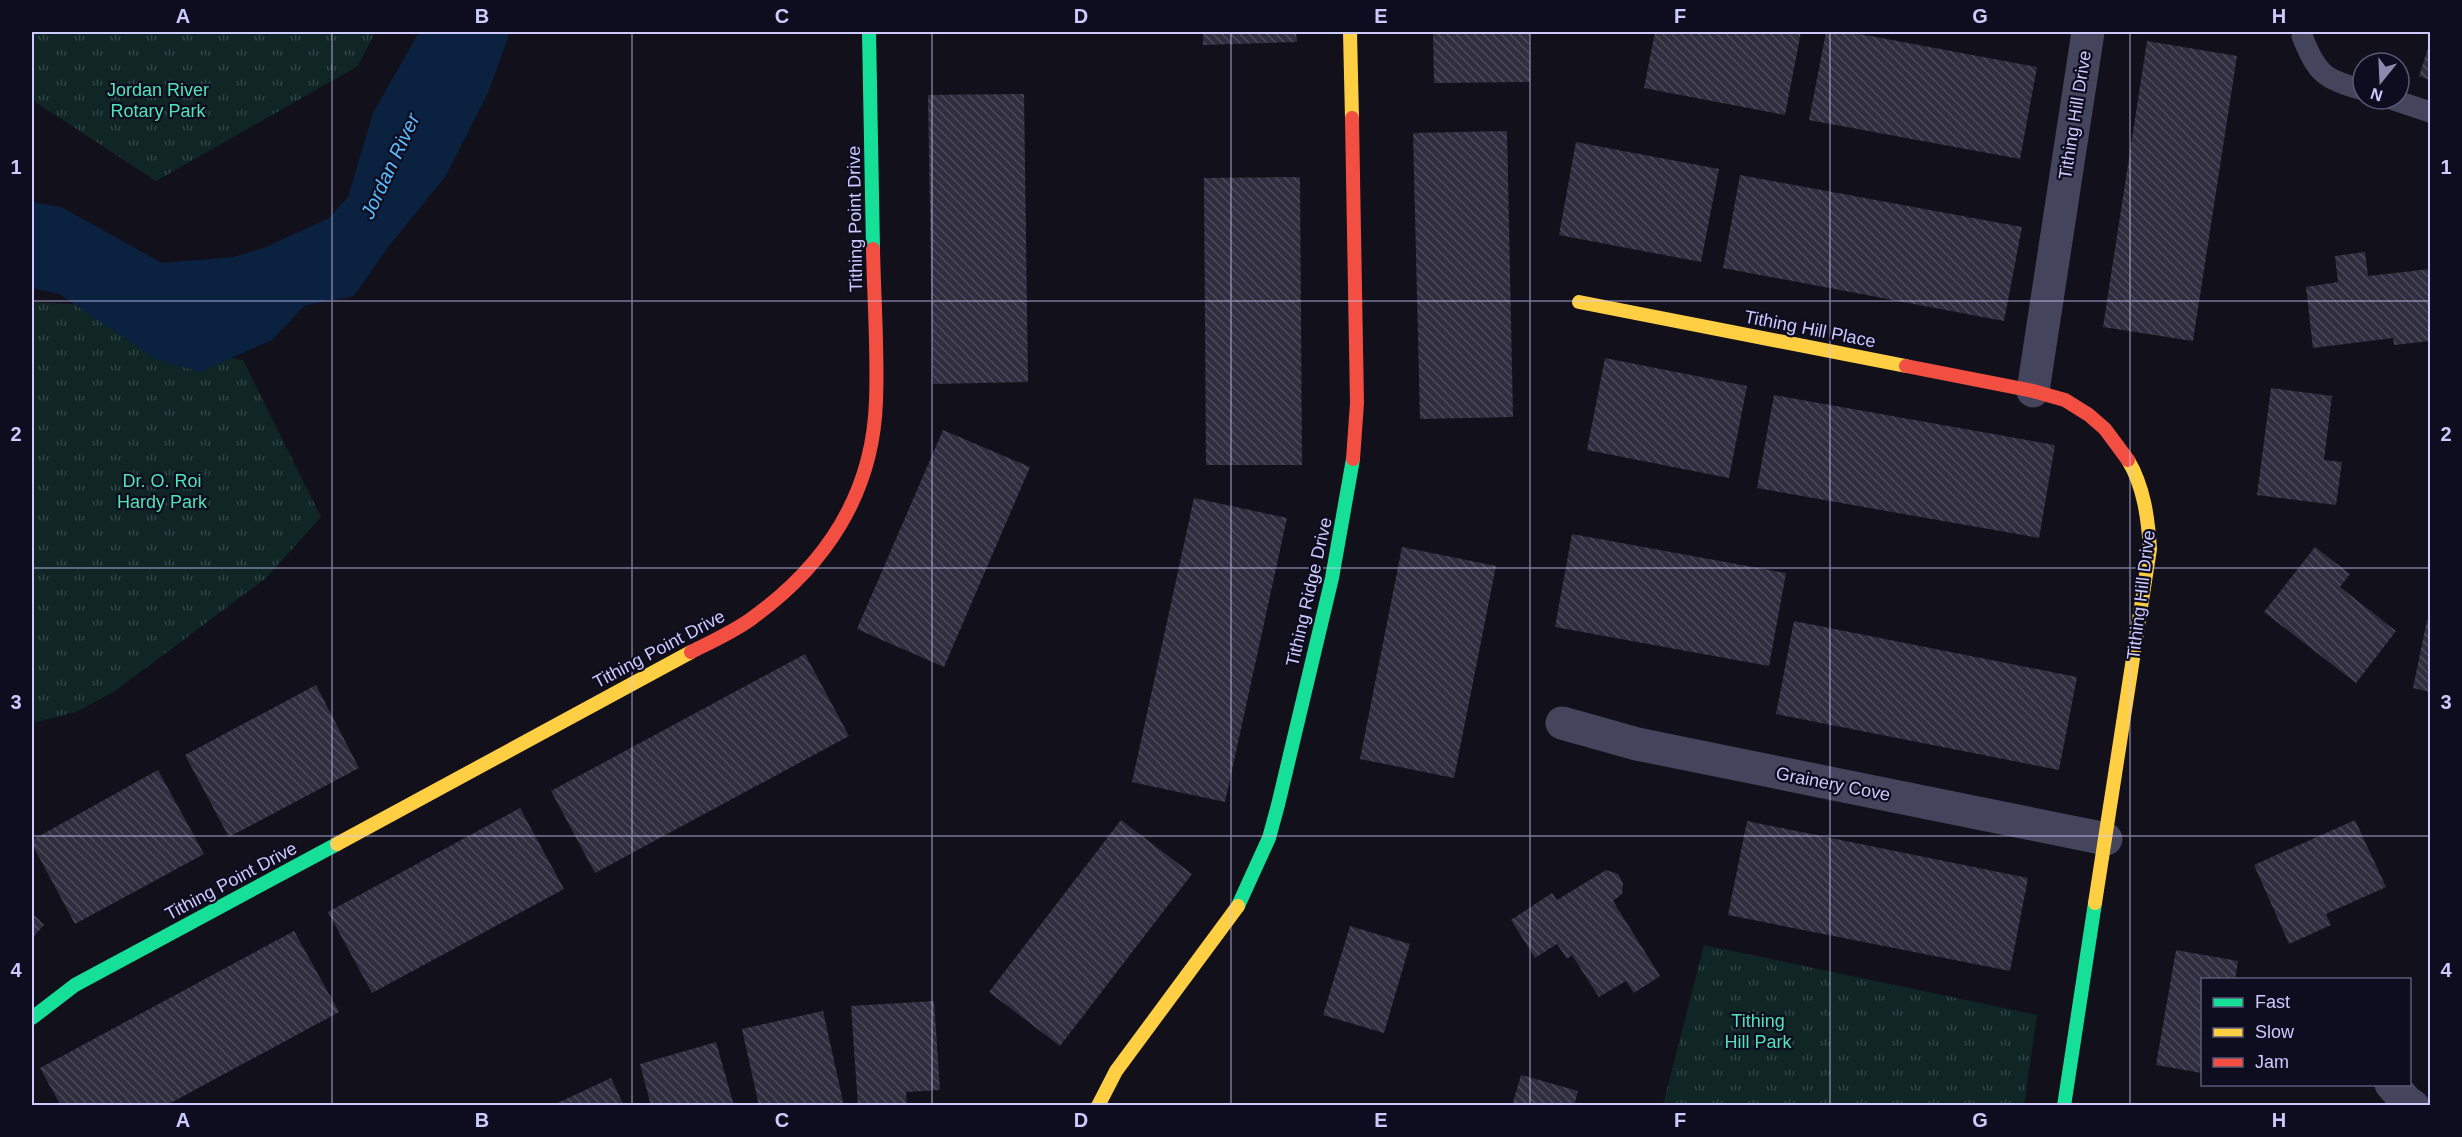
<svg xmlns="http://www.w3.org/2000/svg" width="2462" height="1137" font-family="Helvetica,sans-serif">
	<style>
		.grass { fill: url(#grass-tufts) }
		.water { fill: #0b2140 }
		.building { fill: url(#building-back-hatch) }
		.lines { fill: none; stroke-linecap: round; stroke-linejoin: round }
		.lane { stroke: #44455c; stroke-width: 21 }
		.street { stroke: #44455c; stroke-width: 33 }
		.fast { stroke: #16e098; stroke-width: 14 }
		.slow { stroke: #ffcf43; stroke-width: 14 }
		.jam { stroke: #f24e42; stroke-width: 14 }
		.grid { fill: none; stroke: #cdcaff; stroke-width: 1.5; stroke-opacity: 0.55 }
		.labels { text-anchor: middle; stroke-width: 4.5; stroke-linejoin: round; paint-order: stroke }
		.park-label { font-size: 18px; fill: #53e2b7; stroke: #0e0c1f }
		.street-label { font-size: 18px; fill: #cdcaff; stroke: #0e0c1f }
		.water-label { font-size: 20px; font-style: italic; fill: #58baff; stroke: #0e0c1f }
		.neatline { fill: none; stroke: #cdcaff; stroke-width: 2 }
		.grid-label { font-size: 20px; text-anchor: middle; font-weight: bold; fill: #cdcaff }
	</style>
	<defs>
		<pattern id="grass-tufts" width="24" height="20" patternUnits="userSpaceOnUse" patternTransform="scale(1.5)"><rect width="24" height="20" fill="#0f2625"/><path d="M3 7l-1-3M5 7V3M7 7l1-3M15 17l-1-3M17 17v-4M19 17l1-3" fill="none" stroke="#314446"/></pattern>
		<pattern id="building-back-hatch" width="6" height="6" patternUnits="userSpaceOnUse" patternTransform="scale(1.5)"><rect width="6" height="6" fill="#302d3e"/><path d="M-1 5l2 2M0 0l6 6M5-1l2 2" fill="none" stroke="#4d4a5b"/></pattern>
	</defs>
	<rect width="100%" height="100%" fill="#12101b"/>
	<g class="grass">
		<polygon points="32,32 375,32 358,66 156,181 32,100"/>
		<polygon points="32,302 108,306 155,345 243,360 321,517 266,578 115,691 76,712 32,723"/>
		<polygon points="1704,945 2037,1015 2024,1105 1663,1105"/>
	</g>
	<polygon class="water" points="419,32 510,32 488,93 445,177 388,247 354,296 305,305 272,340 200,372 155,359 59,294 32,288 32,202 61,207 162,263 233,257 263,248 329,218 348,197 373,113"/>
	<g class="building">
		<polygon points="1203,32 1296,32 1297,42 1203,45"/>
		<polygon points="1433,32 1529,32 1530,82 1434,83"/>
		<polygon points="1655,32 1801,32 1785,115 1644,88"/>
		<polygon points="1826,32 1849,32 2037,67 2020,159 1809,120"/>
		<polygon points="2147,41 2237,56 2193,341 2103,327"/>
		<polygon points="2430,42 2430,80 2419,76"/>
		<polygon points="1024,94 1028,382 933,384 928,95"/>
		<polygon points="1507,131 1513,417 1420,419 1413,133"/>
		<polygon points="1576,142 1719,169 1701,262 1559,235"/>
		<polygon points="1740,175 2022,227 2004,321 1723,268"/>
		<polygon points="1300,177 1302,465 1206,465 1204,178"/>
		<polygon points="2365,252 2368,276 2430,269 2430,341 2394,345 2393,338 2313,348 2306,287 2338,282 2335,256"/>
		<polygon points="1605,358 1747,386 1729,478 1587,450"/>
		<polygon points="2271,388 2332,396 2324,460 2342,462 2336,505 2257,495"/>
		<polygon points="1774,395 2055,445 2039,538 1757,488"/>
		<polygon points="943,430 1030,467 944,667 857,629"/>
		<polygon points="1194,498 1287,518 1225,802 1132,782"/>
		<polygon points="1572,534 1786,573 1769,666 1555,627"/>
		<polygon points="1402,547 1496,566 1454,778 1360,759"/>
		<polygon points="2315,547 2350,574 2340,587 2396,631 2356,683 2264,612"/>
		<polygon points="2427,620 2430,620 2430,692 2413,688"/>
		<polygon points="1794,621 2077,677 2059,770 1776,714"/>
		<polygon points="805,654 849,736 595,873 551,791"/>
		<polygon points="316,685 359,768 229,837 185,755"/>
		<polygon points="158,770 204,854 75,924 32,844 32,840"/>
		<polygon points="520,808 564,889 372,993 328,912"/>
		<polygon points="1121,820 1192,874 1060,1046 989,992"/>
		<polygon points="2355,820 2386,887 2326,914 2331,925 2289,944 2254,865"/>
		<polygon points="1747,821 2028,878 2010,971 1728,915"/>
		<polygon points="1606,870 1618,874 1623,883 1622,894 1613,901 1660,976 1634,993 1626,981 1599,997 1572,955 1567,959 1557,944 1535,958 1511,920 1552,893 1557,900"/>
		<polygon points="32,913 44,925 32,938"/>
		<polygon points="1350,926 1410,944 1384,1033 1323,1015"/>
		<polygon points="294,931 339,1012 165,1106 61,1106 40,1068"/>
		<polygon points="2176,950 2238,961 2235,980 2202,980 2202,1073 2156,1065"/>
		<polygon points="934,1001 940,1090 906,1092 907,1106 858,1106 851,1006"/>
		<polygon points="823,1011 844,1106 759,1106 742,1029"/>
		<polygon points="716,1042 734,1106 651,1106 640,1064"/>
		<polygon points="1521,1075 1578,1091 1574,1106 1512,1106"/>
		<polygon points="611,1078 624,1106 551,1106"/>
	</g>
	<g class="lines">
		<g class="lane">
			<path d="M2303 32 2302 36C2318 75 2323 78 2363 90"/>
			<polyline points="2391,99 2430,112"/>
		</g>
		<g class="street">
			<polyline points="2033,391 2088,32"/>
			<polyline points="1562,723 1637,744 2106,839"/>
			<polyline points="2391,1084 2407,1102 2413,1106"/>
		</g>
		<g class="fast">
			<polyline points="869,32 873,249"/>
			<polyline points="1238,906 1269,838 1278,805 1332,578 1353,459"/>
			<polyline points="32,1018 75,985 337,844"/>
			<polyline points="2064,1106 2095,903"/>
		</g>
		<g class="slow">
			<polyline points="1350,32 1352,118"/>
			<polyline points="1579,302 1906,366"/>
			<polyline points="337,844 691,652"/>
			<path d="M2095 903 2150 549C2148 518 2144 487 2128 460"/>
			<polyline points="1098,1106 1116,1071 1238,906"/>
		</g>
		<g class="jam">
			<polyline points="1352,118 1357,403 1353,459"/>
			<polyline points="1906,366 2033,391 2065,400 2089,415 2105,429 2128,460"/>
			<path d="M691 652C711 642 733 632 751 619 825 566 873 494 876 401 878 351 874 300 873 249"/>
		</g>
	</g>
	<path class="grid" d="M332 32V1106M632 32V1106M932 32V1106M1231 32V1106M1530 32V1106M1830 32V1106M2130 32V1106M32 301H2430M32 568H2430M32 836H2430"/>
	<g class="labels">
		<g class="park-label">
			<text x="158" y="96">Jordan River<tspan x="158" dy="21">Rotary Park</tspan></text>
			<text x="162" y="487">Dr. O. Roi<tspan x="162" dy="21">Hardy Park</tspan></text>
			<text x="1758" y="1027">Tithing<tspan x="1758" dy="21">Hill Park</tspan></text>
		</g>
		<g class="street-label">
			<text transform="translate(2075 115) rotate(-81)" y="6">Tithing Hill Drive</text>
			<text transform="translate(855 219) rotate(-91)" y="6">Tithing Point Drive</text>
			<text transform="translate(1810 329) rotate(11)" y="6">Tithing Hill Place</text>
			<text transform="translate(1309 592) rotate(-77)" y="6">Tithing Ridge Drive</text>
			<text transform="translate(2141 595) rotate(-83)" y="6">Tithing Hill Drive</text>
			<text transform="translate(659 649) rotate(-28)" y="6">Tithing Point Drive</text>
			<text transform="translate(1833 784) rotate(11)" y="6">Grainery Cove</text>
			<text transform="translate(231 881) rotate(-28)" y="6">Tithing Point Drive</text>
		</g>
		<g class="water-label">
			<text transform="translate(390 166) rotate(-65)" y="7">Jordan River</text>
		</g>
	</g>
	<rect width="2462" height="1137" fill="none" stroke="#0e0c1f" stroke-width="66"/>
	<rect x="2201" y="978" width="210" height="108" fill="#0e0c1f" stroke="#5a5879" stroke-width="1.5"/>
	<rect x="2213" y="998" width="30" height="9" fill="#16e098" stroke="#5a5879" stroke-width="1.5"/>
	<text x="2255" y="1008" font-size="18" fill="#cdcaff">Fast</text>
	<rect x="2213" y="1028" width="30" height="9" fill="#ffcf43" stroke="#5a5879" stroke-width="1.5"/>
	<text x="2255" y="1038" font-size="18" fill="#cdcaff">Slow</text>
	<rect x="2213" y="1058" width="30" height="9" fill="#f24e42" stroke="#5a5879" stroke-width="1.5"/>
	<text x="2255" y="1068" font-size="18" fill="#cdcaff">Jam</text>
	<g transform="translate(2381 81) rotate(198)"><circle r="28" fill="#0e0c1f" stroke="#5a5879" stroke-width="1.5"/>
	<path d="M0-4.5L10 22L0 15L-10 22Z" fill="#8c89af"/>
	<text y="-9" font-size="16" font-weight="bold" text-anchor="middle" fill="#cdcaff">N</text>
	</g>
	<rect x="33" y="33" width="2396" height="1071" class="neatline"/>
	<g class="grid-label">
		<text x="183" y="23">A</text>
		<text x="482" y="23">B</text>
		<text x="782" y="23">C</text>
		<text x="1081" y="23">D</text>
		<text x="1381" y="23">E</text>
		<text x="1680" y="23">F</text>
		<text x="1980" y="23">G</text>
		<text x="2279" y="23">H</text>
		<text x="16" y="174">1</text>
		<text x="2446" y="174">1</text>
		<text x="16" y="441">2</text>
		<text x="2446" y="441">2</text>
		<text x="16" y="709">3</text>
		<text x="2446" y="709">3</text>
		<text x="16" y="977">4</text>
		<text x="2446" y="977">4</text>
		<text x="183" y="1127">A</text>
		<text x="482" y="1127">B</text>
		<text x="782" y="1127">C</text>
		<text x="1081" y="1127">D</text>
		<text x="1381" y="1127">E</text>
		<text x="1680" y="1127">F</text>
		<text x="1980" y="1127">G</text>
		<text x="2279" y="1127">H</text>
	</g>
</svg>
